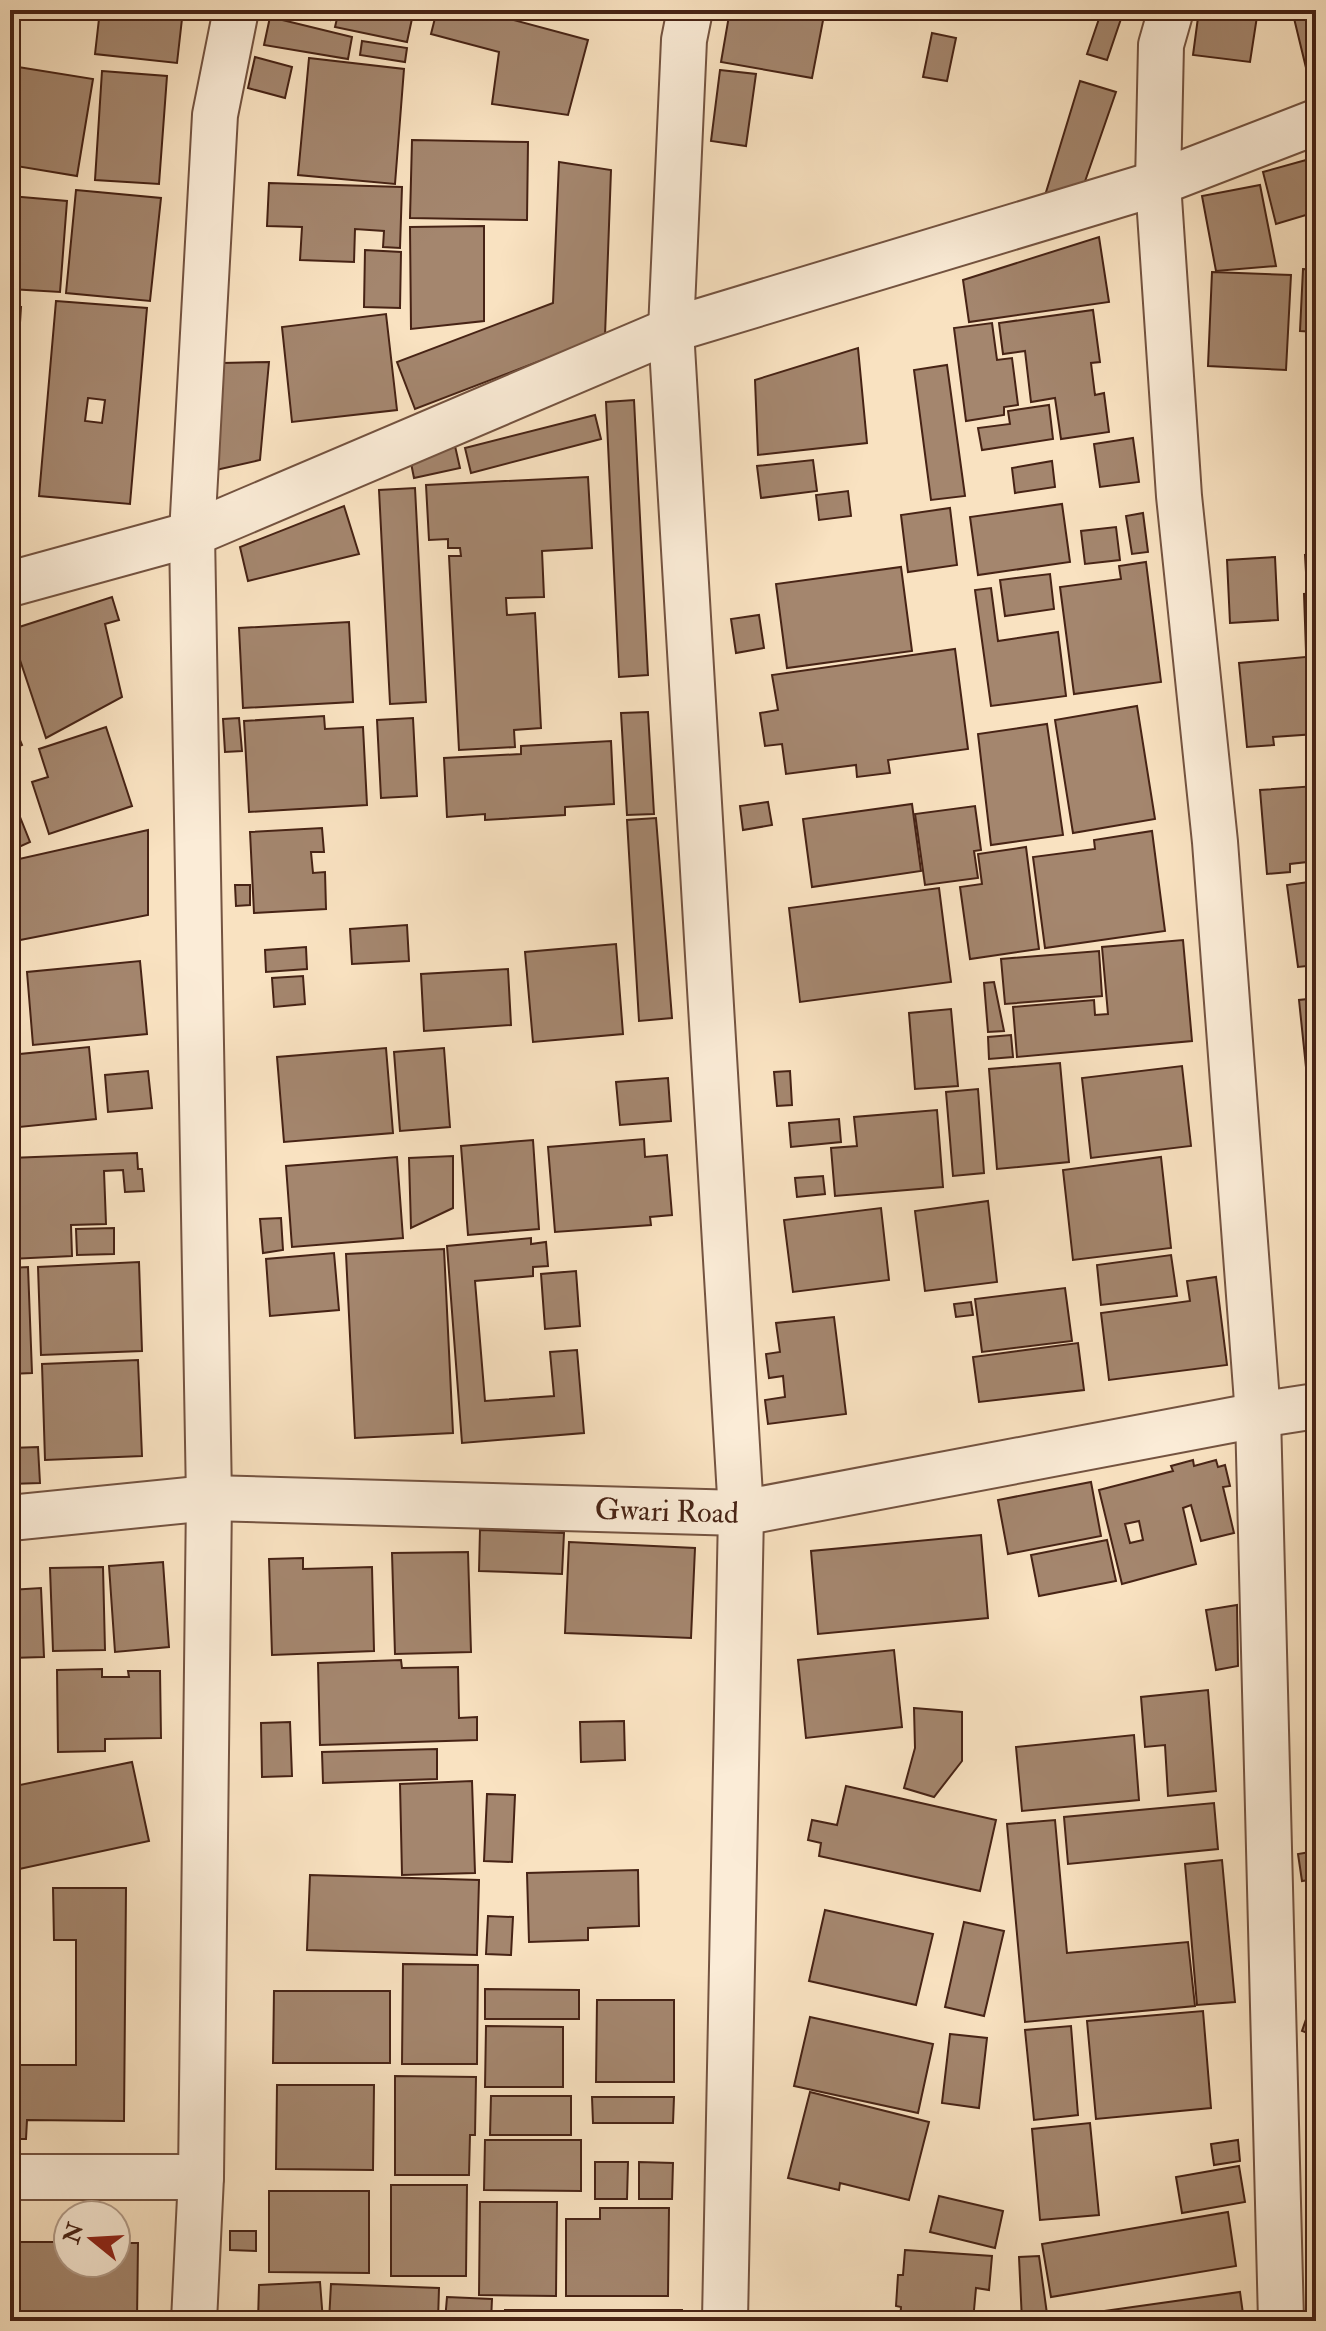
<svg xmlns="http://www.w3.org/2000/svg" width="1326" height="2331" font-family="'IM FELL Double Pica',serif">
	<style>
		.building { fill: #a4866e; stroke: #472315; stroke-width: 2; fill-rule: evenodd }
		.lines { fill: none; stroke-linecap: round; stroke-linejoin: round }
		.minor-casing { stroke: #745340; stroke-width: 48 }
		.minor { stroke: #fbecd7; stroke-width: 44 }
		.labels { text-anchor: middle; stroke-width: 6; stroke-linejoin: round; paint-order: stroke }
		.street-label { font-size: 30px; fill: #472315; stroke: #fbecd7 }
	</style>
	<rect width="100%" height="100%" fill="#f9e2c1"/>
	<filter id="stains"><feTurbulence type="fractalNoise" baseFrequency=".0025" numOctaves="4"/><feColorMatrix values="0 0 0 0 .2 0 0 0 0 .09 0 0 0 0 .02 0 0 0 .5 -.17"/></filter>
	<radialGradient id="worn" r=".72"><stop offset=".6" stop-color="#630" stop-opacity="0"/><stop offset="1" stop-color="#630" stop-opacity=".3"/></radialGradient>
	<g class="building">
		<polygon points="100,10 183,10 177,63 95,54"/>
		<polygon points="281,10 332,10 330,20"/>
		<polygon points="339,10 395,10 413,14 407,42 335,27"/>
		<polygon points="437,10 476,10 588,40 568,115 492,104 499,52 431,34"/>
		<polygon points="730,10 825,10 812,78 721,62"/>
		<polygon points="946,10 1026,10 1025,19 946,13"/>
		<polygon points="1102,10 1124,10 1107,60 1087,54"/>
		<polygon points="1199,10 1258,10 1250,62 1193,55"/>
		<polygon points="1292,10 1316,10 1316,74 1308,76"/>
		<polygon points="270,17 352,37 348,59 264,45"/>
		<polygon points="932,33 956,38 947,81 923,77"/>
		<polygon points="362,41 407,48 405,62 360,55"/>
		<polygon points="255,57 292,67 285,98 248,88"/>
		<polygon points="309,58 404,69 395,184 298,175"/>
		<polygon points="18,67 93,79 77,176 10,165 10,112"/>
		<polygon points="720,70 756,74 746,146 711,141"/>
		<polygon points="102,71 167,76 159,184 95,180"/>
		<polygon points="1080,81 1116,92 1082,190 1043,202"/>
		<polygon points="412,140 528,142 527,220 410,218"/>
		<polygon points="1306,160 1316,197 1316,212 1276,224 1263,172"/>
		<polygon points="559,162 611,170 605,336 415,409 397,362 553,303"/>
		<polygon points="269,183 402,187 400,248 383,247 384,231 355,229 354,262 300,260 302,227 267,226"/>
		<polygon points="1260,185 1276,266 1216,271 1202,196"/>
		<polygon points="76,190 161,198 150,301 66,293"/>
		<polygon points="10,196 67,201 60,292 10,289"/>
		<polygon points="484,226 484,321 411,329 410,227"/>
		<polygon points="1099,237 1109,302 969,322 963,280"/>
		<polygon points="365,250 401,252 400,308 364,307"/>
		<polygon points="1303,269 1316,270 1316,332 1300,331"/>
		<polygon points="1212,272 1291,275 1286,370 1208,366"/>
		<path d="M56 301 147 308 130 504 39 496ZM88 398 105 400 102 423 85 421Z"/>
		<polygon points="10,307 21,307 12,448 10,448"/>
		<polygon points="1093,310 1100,362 1091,363 1095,395 1104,393 1109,432 1061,439 1055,398 1031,402 1025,351 1003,354 999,323"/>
		<polygon points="386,314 397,410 292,422 282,327"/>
		<polygon points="992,323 997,360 1012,358 1018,405 1004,407 1004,415 966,421 954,328"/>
		<polygon points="858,348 867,443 758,455 755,380"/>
		<polygon points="269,362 260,460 216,470 222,363"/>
		<polygon points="947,365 965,496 931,500 914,370"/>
		<polygon points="634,400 648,675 619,677 606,402"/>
		<polygon points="1049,405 1053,439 982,450 978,428 1010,424 1008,411"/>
		<polygon points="595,415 601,439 471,473 465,448"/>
		<polygon points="1133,438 1139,482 1100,487 1094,444"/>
		<polygon points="455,446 460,468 414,478 410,458"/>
		<polygon points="10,458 16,458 14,510 10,509"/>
		<polygon points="813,460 817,491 761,498 757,466"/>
		<polygon points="1052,461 1055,487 1015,493 1012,468"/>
		<polygon points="588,477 592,548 542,551 544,597 506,598 507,615 535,613 541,728 514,730 515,747 459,750 449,556 461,556 460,548 448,548 448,539 429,540 426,485"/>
		<polygon points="415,488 426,702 390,704 379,490"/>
		<polygon points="848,491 851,516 819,520 816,495"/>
		<polygon points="1062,504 1070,562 978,575 970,517"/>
		<polygon points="344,506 359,554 248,581 240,547"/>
		<polygon points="950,508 957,565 908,572 901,515"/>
		<polygon points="1143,513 1148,552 1132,554 1126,516"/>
		<polygon points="1116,527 1120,560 1085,564 1081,531"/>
		<polygon points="1316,554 1316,589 1307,589 1305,555"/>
		<polygon points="1275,557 1278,620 1230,623 1227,560"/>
		<polygon points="1146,562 1161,682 1074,694 1060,587 1121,579 1119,566"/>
		<polygon points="901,567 912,651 787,668 776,584"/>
		<polygon points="1050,574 1054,609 1005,616 1000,580"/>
		<polygon points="991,588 998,641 1058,632 1066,696 991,706 975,590"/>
		<polygon points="1316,593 1316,651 1306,651 1304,594"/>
		<polygon points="112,597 119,620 105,624 122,697 46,738 10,630"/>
		<polygon points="759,615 764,648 736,653 731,619"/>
		<polygon points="349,622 353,702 243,708 239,628"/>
		<polygon points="955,649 968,749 888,760 890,773 857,777 856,765 786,774 782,744 765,746 760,713 778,710 772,675"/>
		<polygon points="1316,656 1316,734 1273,737 1274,745 1247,747 1239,663"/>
		<polygon points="1137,706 1155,819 1073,833 1055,720"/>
		<polygon points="648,712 654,814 627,815 621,713"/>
		<polygon points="10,716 22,745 10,750"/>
		<polygon points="324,716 325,729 363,727 367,805 249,812 244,721"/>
		<polygon points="239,718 242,751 225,752 223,719"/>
		<polygon points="413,718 417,796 381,798 377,720"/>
		<polygon points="1047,724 1063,835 991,845 978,734"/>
		<polygon points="106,727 132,806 49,834 32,782 48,777 39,749"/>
		<polygon points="611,741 614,804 565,807 565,815 485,820 485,814 447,817 444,758 521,754 521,746"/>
		<polygon points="1316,786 1316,861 1290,864 1290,872 1267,874 1260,790"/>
		<polygon points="10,792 30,842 10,851"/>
		<polygon points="768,802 772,825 743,830 740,806"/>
		<polygon points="912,804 921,871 812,887 803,819"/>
		<polygon points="975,806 981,850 974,851 978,878 925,885 915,814"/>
		<polygon points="656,818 672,1018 639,1021 627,820"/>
		<polygon points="322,828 324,852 311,852 313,873 325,872 326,909 254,913 250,832"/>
		<polygon points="148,830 148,915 10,942 10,861"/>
		<polygon points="1152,831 1165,931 1045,948 1033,857 1095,849 1094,840"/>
		<polygon points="1026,847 1039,949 970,959 960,887 982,884 978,854"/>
		<polygon points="1316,881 1316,965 1298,967 1287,885"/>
		<polygon points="235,885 250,885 250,905 236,906"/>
		<polygon points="939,888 951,982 800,1002 789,908"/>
		<polygon points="407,925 409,961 352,964 350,929"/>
		<polygon points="1183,940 1192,1041 1017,1057 1013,1007 1094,1000 1095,1015 1108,1014 1102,947"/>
		<polygon points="616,944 623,1034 533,1042 525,952"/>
		<polygon points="306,947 307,969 266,972 265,950"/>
		<polygon points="1099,951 1102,996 1005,1004 1001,959"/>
		<polygon points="140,961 147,1034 33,1045 27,972"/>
		<polygon points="508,969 511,1025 424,1031 421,974"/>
		<polygon points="303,976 305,1004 274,1007 272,978"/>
		<polygon points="994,982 1004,1031 988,1032 984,983"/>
		<polygon points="1316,998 1316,1076 1307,1077 1299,1000"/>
		<polygon points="951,1009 958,1086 915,1089 909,1013"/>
		<polygon points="1011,1035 1013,1057 989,1059 988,1037"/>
		<polygon points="89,1047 96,1119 10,1128 10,1055"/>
		<polygon points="386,1048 393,1133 284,1142 277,1057"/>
		<polygon points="444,1048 450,1127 400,1131 394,1052"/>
		<polygon points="1060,1063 1069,1162 997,1169 989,1069"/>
		<polygon points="1182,1066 1191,1146 1091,1158 1082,1078"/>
		<polygon points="148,1071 152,1108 108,1112 105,1075"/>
		<polygon points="790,1071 792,1105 777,1106 774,1072"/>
		<polygon points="668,1078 671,1121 620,1125 616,1082"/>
		<polygon points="978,1089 984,1173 953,1176 946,1092"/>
		<polygon points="937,1110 943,1187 835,1196 831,1148 857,1146 854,1117"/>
		<polygon points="839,1119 841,1142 791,1147 789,1123"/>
		<polygon points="644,1139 645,1157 667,1155 672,1215 650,1217 651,1225 555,1232 548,1147"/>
		<polygon points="533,1140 539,1229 468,1235 461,1146"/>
		<polygon points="137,1153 138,1169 142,1169 144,1191 125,1192 123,1170 104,1171 106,1224 71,1225 72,1256 10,1259 10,1158"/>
		<polygon points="453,1156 453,1208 411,1228 409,1158"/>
		<polygon points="397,1157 403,1238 292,1247 286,1166"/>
		<polygon points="1161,1157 1171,1248 1073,1260 1063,1170"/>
		<polygon points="823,1176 825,1194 797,1197 795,1178"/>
		<polygon points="988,1201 997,1282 925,1291 915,1211"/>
		<polygon points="881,1208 889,1280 793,1292 784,1220"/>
		<polygon points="281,1218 283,1250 263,1253 260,1219"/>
		<polygon points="114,1228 114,1254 77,1255 76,1229"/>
		<polygon points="531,1238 531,1244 546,1242 548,1266 533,1267 533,1276 475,1281 485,1401 554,1396 550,1352 577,1350 584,1433 462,1443 447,1246"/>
		<polygon points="444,1249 453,1433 355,1438 346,1254"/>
		<polygon points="334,1253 339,1310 270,1316 266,1259"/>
		<polygon points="1171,1255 1177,1296 1101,1305 1097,1265"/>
		<polygon points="139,1262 142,1351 41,1355 38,1267"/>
		<polygon points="28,1267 32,1373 10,1374 10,1268"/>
		<polygon points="576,1271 580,1326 545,1329 541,1274"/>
		<polygon points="1216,1277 1227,1365 1109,1380 1101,1313 1190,1301 1187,1281"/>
		<polygon points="1065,1288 1072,1341 982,1352 975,1299"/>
		<polygon points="1316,1295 1316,1328 1314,1328 1311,1296"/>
		<polygon points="971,1302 973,1315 956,1317 954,1304"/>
		<polygon points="834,1317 846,1414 768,1424 765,1400 785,1397 783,1376 769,1378 766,1354 780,1352 776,1323"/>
		<polygon points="1078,1343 1084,1390 979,1402 973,1357"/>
		<polygon points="138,1360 142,1456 45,1460 42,1364"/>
		<polygon points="38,1447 40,1483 10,1484 10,1448"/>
		<path d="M1193 1460 1194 1466 1216 1460 1218 1467 1225 1465 1230 1486 1223 1487 1234 1533 1201 1541 1191 1505 1183 1508 1196 1564 1122 1584 1099 1490 1173 1471 1171 1466ZM1139 1521 1143 1540 1130 1543 1125 1524Z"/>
		<polygon points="1091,1482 1101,1536 1008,1554 998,1500"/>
		<polygon points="480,1530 564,1533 562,1574 479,1571"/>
		<polygon points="981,1535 988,1618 818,1634 811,1551"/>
		<polygon points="1107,1540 1116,1581 1039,1596 1031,1555"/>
		<polygon points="569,1542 695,1548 691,1638 565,1633"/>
		<polygon points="468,1552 471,1652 395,1654 392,1553"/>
		<polygon points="303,1558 303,1569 372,1567 374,1651 272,1655 269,1559"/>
		<polygon points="163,1562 169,1647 115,1652 109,1566"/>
		<polygon points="103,1567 105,1650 53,1651 50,1568"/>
		<polygon points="41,1588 44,1657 10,1658 10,1590"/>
		<polygon points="1237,1605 1238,1666 1216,1670 1206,1610"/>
		<polygon points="894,1650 902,1727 806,1738 798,1660"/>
		<polygon points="401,1660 402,1668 458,1667 459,1718 477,1717 477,1740 320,1745 318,1663"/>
		<polygon points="102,1669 102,1677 129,1677 128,1671 160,1671 161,1738 105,1739 105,1751 58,1752 57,1670"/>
		<polygon points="1208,1690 1216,1791 1168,1796 1165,1745 1145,1747 1141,1697"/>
		<polygon points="914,1708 962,1712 962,1761 934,1797 904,1788 915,1748"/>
		<polygon points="624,1721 625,1760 581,1762 580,1722"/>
		<polygon points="290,1722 292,1776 262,1777 261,1723"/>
		<polygon points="1134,1735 1139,1800 1022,1811 1016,1747"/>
		<polygon points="437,1749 437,1779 323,1783 322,1752"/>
		<polygon points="132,1762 149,1841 10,1871 10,1787"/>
		<polygon points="472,1781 475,1873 402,1875 400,1784"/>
		<polygon points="846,1786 996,1820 980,1891 819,1856 821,1843 808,1840 812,1820 837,1825"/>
		<polygon points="487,1794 515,1795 512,1862 484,1861"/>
		<polygon points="1214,1803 1218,1849 1068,1864 1064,1817"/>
		<polygon points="1055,1820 1067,1953 1188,1942 1195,2006 1025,2022 1007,1824"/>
		<polygon points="1316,1851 1316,1879 1302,1881 1298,1854"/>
		<polygon points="1222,1860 1235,2002 1197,2005 1185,1864"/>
		<polygon points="638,1870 639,1926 588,1928 588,1940 529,1942 527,1873"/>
		<polygon points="310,1875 479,1880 477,1955 307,1950"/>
		<polygon points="53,1888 126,1888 124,2121 27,2120 26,2139 10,2139 10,2065 76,2065 76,1940 54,1940"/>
		<polygon points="825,1910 933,1934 916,2005 809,1981"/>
		<polygon points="488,1916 513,1917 511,1955 486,1954"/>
		<polygon points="964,1922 1004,1931 984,2016 945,2007"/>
		<polygon points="403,1964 478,1965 477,2064 402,2064"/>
		<polygon points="485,1989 579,1990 579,2019 485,2019"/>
		<polygon points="274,1991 390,1991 390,2063 273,2063"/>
		<polygon points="597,2000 674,2000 674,2082 596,2082"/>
		<polygon points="1311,2005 1316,2007 1316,2036 1302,2031"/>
		<polygon points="1203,2011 1211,2108 1096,2119 1087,2021"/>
		<polygon points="810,2017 933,2044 918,2113 794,2086"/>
		<polygon points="486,2026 563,2027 563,2087 485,2087"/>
		<polygon points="1071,2026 1078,2115 1034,2120 1025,2030"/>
		<polygon points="950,2034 987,2038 979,2108 942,2103"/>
		<polygon points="395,2076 476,2077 475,2135 470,2135 469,2175 395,2175"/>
		<polygon points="277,2085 374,2085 373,2170 276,2169"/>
		<polygon points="810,2092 929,2122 909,2200 840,2183 839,2190 788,2178"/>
		<polygon points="491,2096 571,2096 571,2135 490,2135"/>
		<polygon points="592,2097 674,2097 673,2123 593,2123"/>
		<polygon points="1316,2117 1316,2204 1310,2203"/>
		<polygon points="1090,2123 1099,2215 1040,2220 1032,2129"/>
		<polygon points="485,2140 581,2140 581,2191 484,2190"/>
		<polygon points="1238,2140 1240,2161 1214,2165 1211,2144"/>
		<polygon points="595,2162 628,2162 627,2199 595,2199"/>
		<polygon points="639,2162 673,2163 672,2199 639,2199"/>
		<polygon points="1239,2166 1245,2202 1182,2213 1176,2177"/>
		<polygon points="391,2185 467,2185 466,2276 391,2276"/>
		<polygon points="269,2191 369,2191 369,2273 269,2272"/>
		<polygon points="939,2196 1003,2211 995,2248 930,2232"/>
		<polygon points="480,2202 557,2202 556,2296 479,2295"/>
		<polygon points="600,2208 669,2208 668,2296 566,2296 566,2219 600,2219"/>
		<polygon points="1228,2212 1236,2266 1051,2297 1042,2244"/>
		<polygon points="1312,2212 1316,2212 1316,2310 1314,2310"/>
		<polygon points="230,2231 256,2231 256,2251 230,2250"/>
		<polygon points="10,2242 68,2242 68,2263 116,2263 116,2243 138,2243 137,2321 10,2321"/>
		<polygon points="905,2250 992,2256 989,2290 976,2288 973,2321 900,2321 901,2307 896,2306 898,2275 903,2275"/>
		<polygon points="1039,2256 1048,2321 1022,2321 1019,2257"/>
		<polygon points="320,2282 323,2321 258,2321 259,2285"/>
		<polygon points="331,2284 439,2288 438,2321 329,2321"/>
		<polygon points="1240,2292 1244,2321 1055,2321 1054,2318"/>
		<polygon points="447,2297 492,2299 491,2321 445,2321"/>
		<rect x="505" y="2310" width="177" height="11"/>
	</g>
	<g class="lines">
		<g class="minor-casing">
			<g id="minor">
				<polyline points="690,10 684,40 671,330 741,1513 725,2320"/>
				<polyline points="1171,10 1161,45 1158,183 1179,496 1215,842 1258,1415 1281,2321"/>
				<polyline points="10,584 192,534 671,330 1158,183 1316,122"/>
				<path id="s1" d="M10 1518 209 1498 741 1513 1258 1415 1316 1406"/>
				<polyline points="10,2177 201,2177"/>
				<polyline points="194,2321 201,2177 209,1498 192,534 215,115 236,10"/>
			</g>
		</g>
		<use href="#minor" class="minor"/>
	</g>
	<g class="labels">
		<g class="street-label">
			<text dy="10" stroke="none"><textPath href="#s1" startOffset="658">Gwari Road</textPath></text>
		</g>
	</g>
	<rect width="1326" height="2331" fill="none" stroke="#f9e2c1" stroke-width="40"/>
	<rect x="12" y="12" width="1302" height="2307" fill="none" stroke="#472315" stroke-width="4"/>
	<rect x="20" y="20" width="1286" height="2291" fill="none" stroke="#472315" stroke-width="2"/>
	<g transform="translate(92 2239) rotate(288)"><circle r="38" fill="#fbecd7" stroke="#b39c89" stroke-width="2"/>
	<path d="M0-6L14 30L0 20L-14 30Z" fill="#8f2418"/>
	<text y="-12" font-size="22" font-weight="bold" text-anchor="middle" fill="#472315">N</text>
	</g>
	<rect width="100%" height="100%" filter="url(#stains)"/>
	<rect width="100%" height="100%" fill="url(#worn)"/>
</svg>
